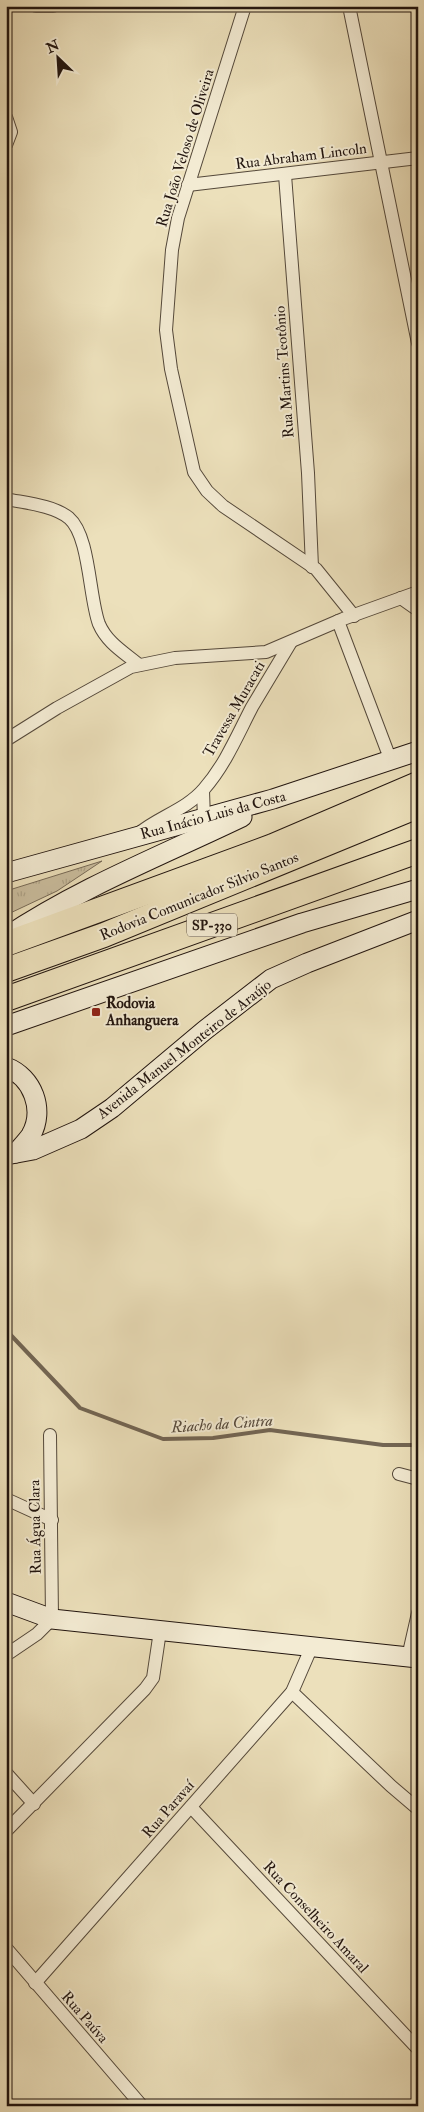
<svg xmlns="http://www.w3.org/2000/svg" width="424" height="2112" font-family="'IM FELL Double Pica',serif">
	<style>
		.grass { fill: url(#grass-tufts); stroke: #766956 }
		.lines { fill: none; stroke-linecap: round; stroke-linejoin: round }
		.stream { stroke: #726553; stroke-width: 4 }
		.street-casing { stroke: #54483a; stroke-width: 14 }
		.secondary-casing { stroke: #22150f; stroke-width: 21 }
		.highway-casing { stroke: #22150f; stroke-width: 26 }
		.street { stroke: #f3ebd3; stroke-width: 12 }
		.secondary { stroke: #f3ebd3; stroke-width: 19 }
		.highway { stroke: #ece0bb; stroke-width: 24 }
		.poi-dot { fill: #8f2418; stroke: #f3ebd3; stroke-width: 2 }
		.labels { text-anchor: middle; stroke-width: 4; stroke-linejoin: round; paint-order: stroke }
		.shield { fill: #f3ebd3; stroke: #61554a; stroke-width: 1 }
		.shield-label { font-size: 14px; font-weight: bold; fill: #22150f }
		.street-label { font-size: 15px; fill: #22150f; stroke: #f3ebd3 }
		.poi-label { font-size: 15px; font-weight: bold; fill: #22150f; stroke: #f3ebd3; text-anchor: start }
		.water-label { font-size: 16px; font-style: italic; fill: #574b3d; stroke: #f3ebd3 }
	</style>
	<defs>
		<pattern id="grass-tufts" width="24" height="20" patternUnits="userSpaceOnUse" patternTransform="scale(1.25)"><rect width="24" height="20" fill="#cabd9e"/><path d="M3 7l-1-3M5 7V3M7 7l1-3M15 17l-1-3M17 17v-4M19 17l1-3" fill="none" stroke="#ada287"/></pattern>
	</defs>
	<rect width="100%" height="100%" fill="#ece0bb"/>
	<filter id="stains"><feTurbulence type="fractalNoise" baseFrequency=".004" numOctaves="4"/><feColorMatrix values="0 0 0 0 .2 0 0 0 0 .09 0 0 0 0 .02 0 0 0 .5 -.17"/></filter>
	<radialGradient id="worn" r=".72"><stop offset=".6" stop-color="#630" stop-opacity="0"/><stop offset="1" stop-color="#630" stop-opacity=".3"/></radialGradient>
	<polygon class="grass" points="102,861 57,891 6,915 6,891"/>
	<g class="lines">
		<polyline class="stream" points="6,1330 80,1408 163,1439 213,1438 270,1430 383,1445 418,1445"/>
		<g class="street-casing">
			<g id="street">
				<polyline points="36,6 53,6"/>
				<polyline points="245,6 178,218 172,250 166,330 171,369 194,472 207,491 223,506 316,569 354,616"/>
				<polyline points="349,6 418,343"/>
				<polyline points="6,117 11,132 6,145"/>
				<polyline points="285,175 308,473 312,567"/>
				<polyline points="188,185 418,158"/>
				<path d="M6 499C25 503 53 505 69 518 90 536 89 598 99 624 107 643 125 653 139 665"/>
				<polyline points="401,598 418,610"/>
				<polyline points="338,621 391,761"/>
				<polyline points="6,740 57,708 131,667 175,658 266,652 343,619 418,592"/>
				<polyline points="203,791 204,819"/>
				<path d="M138 834C158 817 186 810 204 789 225 765 237 736 252 707 265 685 278 664 291 642"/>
				<polyline points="399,1474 418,1479"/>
				<polyline points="6,1499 52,1520"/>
				<polyline points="6,1655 37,1634 52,1619 50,1435"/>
				<polyline points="408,1657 418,1613"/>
				<polyline points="292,1692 391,1786 418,1809"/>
				<polyline points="6,1773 34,1804"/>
				<polyline points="191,1807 418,2049"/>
				<polyline points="6,1831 145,1689 153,1678 160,1631"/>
				<polyline points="6,1948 142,2106"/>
				<polyline points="35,1983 292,1692 312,1646"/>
			</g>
		</g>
		<g class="secondary-casing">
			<g id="secondary">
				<polyline points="6,873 273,799 418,751"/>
				<path d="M6 937C79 888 163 855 242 817"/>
				<polyline points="6,1026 302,923 418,889"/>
				<path d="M6 1067C33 1077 45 1110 31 1135 27 1141 21 1147 16 1153"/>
				<polyline points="6,1155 33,1150 81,1129 112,1108 205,1030 271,979 307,963 418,920"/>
				<polyline points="6,1602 52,1619 418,1658"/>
			</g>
		</g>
		<g class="highway-casing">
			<g id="highway">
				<polyline points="6,944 273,846 418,784"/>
				<polyline points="6,970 104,935 418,806"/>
				<polyline points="6,999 418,851"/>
			</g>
		</g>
		<use href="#street" class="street"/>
		<use href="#secondary" class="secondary"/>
		<use href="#highway" class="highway"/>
	</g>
	<rect class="poi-dot" x="91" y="1007" width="10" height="10" rx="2.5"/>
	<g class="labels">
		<rect class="shield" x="187" y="913.5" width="50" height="23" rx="4"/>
		<g class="shield-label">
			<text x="212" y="930">SP-330</text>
		</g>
		<g class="street-label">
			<text transform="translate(185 148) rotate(-73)" y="5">Rua João Veloso de Oliveira</text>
			<text transform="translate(301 156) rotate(-7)" y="5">Rua Abraham Lincoln</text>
			<text transform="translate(284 372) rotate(-94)" y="5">Rua Martins Teotônio</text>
			<text transform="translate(234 709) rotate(-60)" y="5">Travessa Muracati</text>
			<text transform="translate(213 815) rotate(-15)" y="5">Rua Inácio Luis da Costa</text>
			<text transform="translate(199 896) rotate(-22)" y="5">Rodovia Comunicador Silvio Santos</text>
			<text transform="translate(184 1049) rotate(-38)" y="5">Avenida Manuel Monteiro de Araújo</text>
			<text transform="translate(35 1527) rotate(-91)" y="5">Rua Água Clara</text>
			<text transform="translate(168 1809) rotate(-49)" y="5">Rua Paravaí</text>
			<text transform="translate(316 1917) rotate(47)" y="5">Rua Conselheiro Amaral</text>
			<text transform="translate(85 2017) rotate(49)" y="5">Rua Paúva</text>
		</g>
		<g class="poi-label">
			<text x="106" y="1008">Rodovia<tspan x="106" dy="17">Anhanguera</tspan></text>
		</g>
		<g class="water-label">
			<text transform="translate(222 1423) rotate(-4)" y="6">Riacho da Cintra</text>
		</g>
	</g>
	<rect width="424" height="2112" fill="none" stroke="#ece0bb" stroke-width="25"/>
	<rect x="8" y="8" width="409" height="2097" fill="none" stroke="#22150f" stroke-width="2.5"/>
	<rect x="12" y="12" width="399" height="2087" fill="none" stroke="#22150f"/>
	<g transform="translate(58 58) rotate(335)" stroke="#f3ebd3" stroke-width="4" paint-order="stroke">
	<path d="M0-4L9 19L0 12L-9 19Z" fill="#22150f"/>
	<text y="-8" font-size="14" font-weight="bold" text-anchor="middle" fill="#22150f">N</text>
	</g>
	<rect width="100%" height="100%" filter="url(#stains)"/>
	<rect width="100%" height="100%" fill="url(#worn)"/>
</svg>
